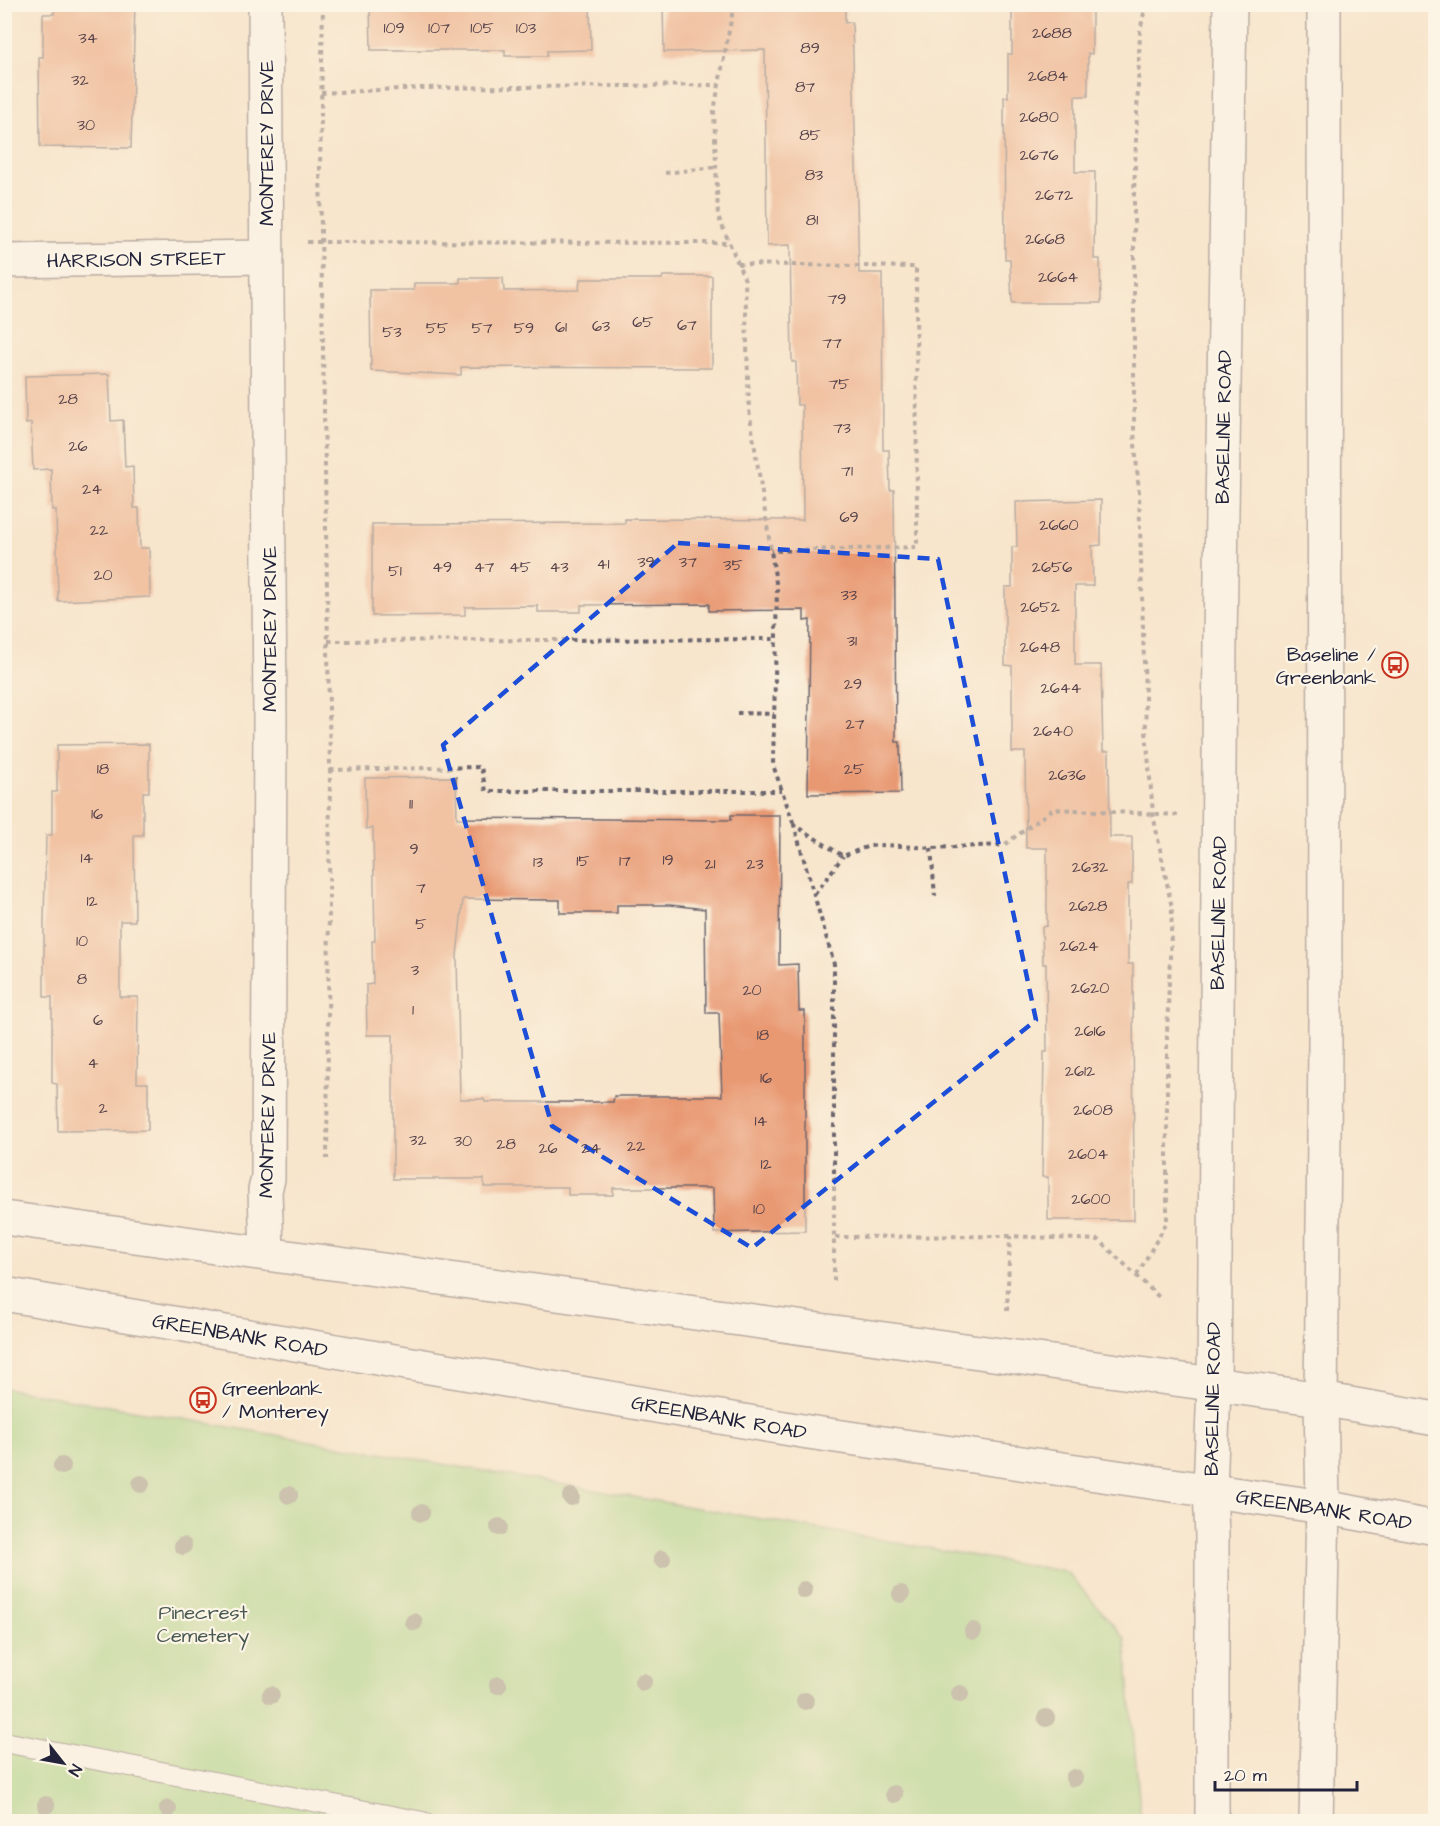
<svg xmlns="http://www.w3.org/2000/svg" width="1440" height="1826" font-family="'Architects Daughter',sans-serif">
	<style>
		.green { fill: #a1d789; stroke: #627c62; stroke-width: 1.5 }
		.building { fill: #e89972; fill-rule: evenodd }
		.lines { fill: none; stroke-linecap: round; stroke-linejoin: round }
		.lane-casing { stroke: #6d666e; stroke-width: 22 }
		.secondary-casing { stroke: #6d666e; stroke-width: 36 }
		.primary-casing { stroke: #6d666e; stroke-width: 36 }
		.path { stroke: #6d666e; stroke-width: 4; stroke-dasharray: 4.5 4.5; stroke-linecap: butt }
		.lane { stroke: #fff; stroke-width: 20 }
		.secondary { stroke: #fff; stroke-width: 33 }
		.primary { stroke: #fff; stroke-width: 33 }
		.tree { fill: #979789 }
		.marked { fill: none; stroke: #1d4ed8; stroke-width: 4.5; stroke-dasharray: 12 8; stroke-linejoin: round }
		.labels { text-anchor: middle; stroke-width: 4.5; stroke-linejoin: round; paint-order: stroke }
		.number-label { font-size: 16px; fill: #544049 }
		.street-label { font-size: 20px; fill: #22223b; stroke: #fcf5e5 }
		.poi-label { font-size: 20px; fill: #22223b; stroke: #fcf5e5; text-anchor: end }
		.park-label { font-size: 20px; fill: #485852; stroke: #fcf5e5 }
	</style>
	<rect width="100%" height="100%" fill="#fcf5e5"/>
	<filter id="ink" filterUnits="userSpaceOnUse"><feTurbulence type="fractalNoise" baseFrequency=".0167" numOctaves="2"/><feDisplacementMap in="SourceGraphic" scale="12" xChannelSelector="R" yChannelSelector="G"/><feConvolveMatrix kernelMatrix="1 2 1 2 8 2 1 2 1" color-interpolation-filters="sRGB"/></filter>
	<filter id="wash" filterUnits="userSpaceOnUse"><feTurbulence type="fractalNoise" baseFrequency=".008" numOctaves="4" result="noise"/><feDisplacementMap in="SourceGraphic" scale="24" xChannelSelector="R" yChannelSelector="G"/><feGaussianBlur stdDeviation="1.35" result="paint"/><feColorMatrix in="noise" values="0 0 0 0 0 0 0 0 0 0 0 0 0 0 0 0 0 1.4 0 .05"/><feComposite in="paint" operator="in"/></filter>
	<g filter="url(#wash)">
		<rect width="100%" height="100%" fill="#f7e5cc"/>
		<polygon class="green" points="4,1388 1067,1572 1125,1638 1141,1821 5,1821"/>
		<g id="blocks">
			<g class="building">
				<polygon points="55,4 135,4 131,148 40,147 39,57 43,57 43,14 54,14"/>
				<polygon points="370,4 590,4 591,50 547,51 547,56 505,56 505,50 371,50"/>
				<polygon points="663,4 845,4 845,23 852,22 859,273 882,273 883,450 889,450 890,490 894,490 896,742 900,742 901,793 808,794 810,620 804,621 804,610 709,611 709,604 581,605 581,612 538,612 538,606 465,607 465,615 372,616 372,524 625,523 625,519 803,520 802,405 797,405 796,362 792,362 790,245 767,246 765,50 664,52"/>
				<polygon points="1027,4 1092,4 1092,54 1088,53 1088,96 1075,96 1075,172 1095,172 1094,259 1100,259 1101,303 1012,303 1010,259 1005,259 1004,97 1008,97 1008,54 1012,54 1012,10 1027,10"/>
				<polygon points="663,276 712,276 712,368 461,367 461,375 371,371 370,290 414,290 414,283 460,283 460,278 503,278 504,291 579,290 580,279 662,279"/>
				<polygon points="109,374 111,421 123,420 125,467 133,466 134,508 139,508 140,548 149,548 150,597 58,601 56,510 52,510 51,469 33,470 31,423 26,424 25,376"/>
				<polygon points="1101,500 1101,545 1092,546 1093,586 1075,586 1075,665 1101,665 1103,751 1109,751 1110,837 1132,837 1132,884 1128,884 1128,964 1133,964 1134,1220 1048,1220 1048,1177 1042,1177 1044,1052 1047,1052 1046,964 1043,964 1042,927 1047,926 1047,848 1026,848 1025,752 1012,752 1012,666 1005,665 1005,587 1012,587 1012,547 1017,547 1016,502"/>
				<polygon points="149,744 149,792 143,792 143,835 134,835 135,921 120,921 120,997 138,997 137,1083 148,1083 148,1130 58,1131 57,1084 52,1083 52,997 44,997 44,921 46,835 52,835 52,792 57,792 57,745"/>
				<path d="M456 777 457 818 731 820V815H780L779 965 798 964 799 1011H805V1231L714 1233 713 1188H613V1195H568V1187H484V1179H393V1035H367L366 985 373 984 372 941H375L373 828 366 829 365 778ZM463 899 560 900V913H617V905H670L705 909 706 1013H719L722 1096H614L613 1102H485L484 1099H460L457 956Z"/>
			</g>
		</g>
	</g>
	<g filter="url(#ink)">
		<use href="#blocks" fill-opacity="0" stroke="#6d666e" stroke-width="1.5"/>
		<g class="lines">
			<g class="lane-casing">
				<polyline id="lane" points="4,1742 423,1822"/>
			</g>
			<g class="secondary-casing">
				<g id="secondary">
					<polyline points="265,4 270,720 268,1179 265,1190 267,1254"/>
					<polyline points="4,261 267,257"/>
					<polyline points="4,1218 1321,1399 1436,1419"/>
					<polyline points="4,1294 808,1432 1323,1507 1436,1528"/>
				</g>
			</g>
			<g class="primary-casing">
				<g id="primary">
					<polyline points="1212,1822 1212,1536 1210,1490 1214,1386 1220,640 1230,4"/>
					<polyline points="1316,1822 1323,1507 1321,1399 1325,1047 1324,4"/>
				</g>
			</g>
			<g class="path">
				<polyline points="323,4 320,169 330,770 327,1159"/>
				<polyline points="734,4 714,111 718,216 745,280 749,410 777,589 773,765 794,825"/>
				<polyline points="321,93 420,88 719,85"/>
				<polyline points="665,173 716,167"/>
				<polyline points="307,242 729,243"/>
				<polyline points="738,264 916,267 917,547 771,551"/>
				<polyline points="328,641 776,639"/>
				<polyline points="737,713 774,714"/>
				<polyline points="330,770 481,767 486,791 782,791"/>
				<polyline points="931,848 935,896"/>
				<polyline points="815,894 843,856"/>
				<polyline points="835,1237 1010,1236 1099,1240 1160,1298"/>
				<polyline points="1137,1275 1167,1222 1167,1033 1172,908 1153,814 1146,731 1139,493 1134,432 1134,194 1140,31 1146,4"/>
				<polyline points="834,1281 834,964 794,825 843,856 869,846 885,845 931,848 1004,845 1053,809 1179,815"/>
				<polyline points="1007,1311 1010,1236"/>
			</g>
			<use href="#lane" class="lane"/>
			<use href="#secondary" class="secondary"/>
			<use href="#primary" class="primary"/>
		</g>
		<g class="tree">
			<circle cx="62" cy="1466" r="9"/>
			<circle cx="141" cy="1484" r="9"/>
			<circle cx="289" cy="1495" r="9"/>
			<circle cx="571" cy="1497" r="9"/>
			<circle cx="421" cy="1513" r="9"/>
			<circle cx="499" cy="1527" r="9"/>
			<circle cx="183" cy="1546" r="9"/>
			<circle cx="662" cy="1559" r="9"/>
			<circle cx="804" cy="1590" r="9"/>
			<circle cx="901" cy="1594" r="9"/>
			<circle cx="414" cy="1622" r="9"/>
			<circle cx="973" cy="1631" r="9"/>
			<circle cx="643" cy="1682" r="9"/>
			<circle cx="498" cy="1685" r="9"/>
			<circle cx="960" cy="1694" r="9"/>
			<circle cx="271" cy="1695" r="9"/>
			<circle cx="805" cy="1701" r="9"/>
			<circle cx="1046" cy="1718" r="9"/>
			<circle cx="1074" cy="1778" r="9"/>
			<circle cx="894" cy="1794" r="9"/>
			<circle cx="46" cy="1805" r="9"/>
			<circle cx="168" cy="1809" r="9"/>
		</g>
	</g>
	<path d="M0 0H1440V1826H0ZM678 543 938 559 1036 1020 752 1248 552 1126 443 745Z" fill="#f7e5cc" fill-opacity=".55" fill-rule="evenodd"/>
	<path class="marked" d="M678 543 938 559 1036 1020 752 1248 552 1126 443 745Z"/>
	<defs>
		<g id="bus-ring" transform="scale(1.35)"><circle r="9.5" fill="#fcf5e5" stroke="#c8321e" stroke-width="1.5"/><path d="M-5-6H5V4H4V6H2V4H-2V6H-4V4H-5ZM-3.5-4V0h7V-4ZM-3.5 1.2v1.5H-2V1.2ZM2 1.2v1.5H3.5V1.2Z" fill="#c8321e"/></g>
	</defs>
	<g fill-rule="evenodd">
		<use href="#bus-ring" x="1395" y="665"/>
		<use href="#bus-ring" x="203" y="1400"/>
	</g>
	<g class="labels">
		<g class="number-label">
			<text x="394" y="33">109</text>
			<text x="439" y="33">107</text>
			<text x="482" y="33">105</text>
			<text x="526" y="33">103</text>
			<text x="1052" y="38">2688</text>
			<text x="88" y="43">34</text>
			<text x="810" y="53">89</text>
			<text x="1048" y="81">2684</text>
			<text x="80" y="85">32</text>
			<text x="805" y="92">87</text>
			<text x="1039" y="122">2680</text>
			<text x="86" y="130">30</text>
			<text x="810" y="140">85</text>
			<text x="1039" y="160">2676</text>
			<text x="814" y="180">83</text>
			<text x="1054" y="200">2672</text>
			<text x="812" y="225">81</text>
			<text x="1045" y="244">2668</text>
			<text x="1058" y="282">2664</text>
			<text x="837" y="304">79</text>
			<text x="643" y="327">65</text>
			<text x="687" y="330">67</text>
			<text x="601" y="331">63</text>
			<text x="561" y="332">61</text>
			<text x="437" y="333">55</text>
			<text x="482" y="333">57</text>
			<text x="524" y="333">59</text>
			<text x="392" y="337">53</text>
			<text x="832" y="348">77</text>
			<text x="839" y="389">75</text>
			<text x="68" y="404">28</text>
			<text x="842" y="433">73</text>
			<text x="78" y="451">26</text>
			<text x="847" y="476">71</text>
			<text x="92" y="494">24</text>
			<text x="849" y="522">69</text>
			<text x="1059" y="530">2660</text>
			<text x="99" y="535">22</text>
			<text x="646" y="567">39</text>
			<text x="688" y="567">37</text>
			<text x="603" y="569">41</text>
			<text x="733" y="570">35</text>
			<text x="442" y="572">49</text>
			<text x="484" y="572">47</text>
			<text x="520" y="572">45</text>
			<text x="559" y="572">43</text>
			<text x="1052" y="572">2656</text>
			<text x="395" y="576">51</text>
			<text x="103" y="580">20</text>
			<text x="849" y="600">33</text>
			<text x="1040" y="612">2652</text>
			<text x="852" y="646">31</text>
			<text x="1040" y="652">2648</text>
			<text x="853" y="689">29</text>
			<text x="1061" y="693">2644</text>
			<text x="855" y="729">27</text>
			<text x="1053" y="736">2640</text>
			<text x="103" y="774">18</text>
			<text x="854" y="774">25</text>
			<text x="1067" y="780">2636</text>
			<text x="411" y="809">11</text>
			<text x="97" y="819">16</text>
			<text x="414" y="854">9</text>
			<text x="87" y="863">14</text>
			<text x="668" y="865">19</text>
			<text x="583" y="866">15</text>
			<text x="625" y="866">17</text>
			<text x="538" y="867">13</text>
			<text x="710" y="869">21</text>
			<text x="755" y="869">23</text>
			<text x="1090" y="872">2632</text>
			<text x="421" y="893">7</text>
			<text x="92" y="906">12</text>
			<text x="1088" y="911">2628</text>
			<text x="421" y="929">5</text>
			<text x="82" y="946">10</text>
			<text x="1079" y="951">2624</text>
			<text x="415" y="975">3</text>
			<text x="82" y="984">8</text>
			<text x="1090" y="993">2620</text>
			<text x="752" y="995">20</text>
			<text x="413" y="1015">1</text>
			<text x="98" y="1025">6</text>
			<text x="1090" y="1036">2616</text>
			<text x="763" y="1040">18</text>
			<text x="93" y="1068">4</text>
			<text x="1080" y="1076">2612</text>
			<text x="766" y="1083">16</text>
			<text x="103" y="1113">2</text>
			<text x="1093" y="1115">2608</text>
			<text x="761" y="1126">14</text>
			<text x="418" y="1145">32</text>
			<text x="463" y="1146">30</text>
			<text x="506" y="1149">28</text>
			<text x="636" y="1151">22</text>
			<text x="548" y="1153">26</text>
			<text x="591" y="1153">24</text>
			<text x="1088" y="1159">2604</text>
			<text x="766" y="1169">12</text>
			<text x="1091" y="1204">2600</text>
			<text x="759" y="1214">10</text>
		</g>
		<g class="street-label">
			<text transform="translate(266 143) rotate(-90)" y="7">MONTEREY DRIVE</text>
			<text transform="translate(136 259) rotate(-1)" y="7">HARRISON STREET</text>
			<text transform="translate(1223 427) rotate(-89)" y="7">BASELINE ROAD</text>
			<text transform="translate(269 629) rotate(-90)" y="7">MONTEREY DRIVE</text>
			<text transform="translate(1218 913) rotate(-89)" y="7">BASELINE ROAD</text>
			<text transform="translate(267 1115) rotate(-89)" y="7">MONTEREY DRIVE</text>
			<text transform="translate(240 1335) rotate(10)" y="7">GREENBANK ROAD</text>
			<text transform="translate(1212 1399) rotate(-89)" y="7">BASELINE ROAD</text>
			<text transform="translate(719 1417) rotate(10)" y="7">GREENBANK ROAD</text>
			<text transform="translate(1324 1509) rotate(9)" y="7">GREENBANK ROAD</text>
		</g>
		<g class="poi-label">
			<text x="1376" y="661">Baseline /<tspan x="1376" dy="23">Greenbank</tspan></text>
			<text x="222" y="1395" text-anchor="start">Greenbank<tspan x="222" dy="23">/ Monterey</tspan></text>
		</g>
		<g class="park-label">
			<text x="203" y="1619">Pinecrest<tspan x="203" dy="23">Cemetery</tspan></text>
		</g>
	</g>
	<rect width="1440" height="1826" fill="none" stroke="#fcf5e5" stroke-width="24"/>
	<g transform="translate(63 1763) rotate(121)" stroke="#fcf5e5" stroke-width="4.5" paint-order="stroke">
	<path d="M0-4.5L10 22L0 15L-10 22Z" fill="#22223b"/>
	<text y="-9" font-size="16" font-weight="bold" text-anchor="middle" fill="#22223b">N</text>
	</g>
	<path d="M1215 1781v9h142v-9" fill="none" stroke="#22223b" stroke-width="3"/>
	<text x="1224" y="1781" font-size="18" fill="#22223b" stroke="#fcf5e5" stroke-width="4.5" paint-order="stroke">20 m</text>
</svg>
